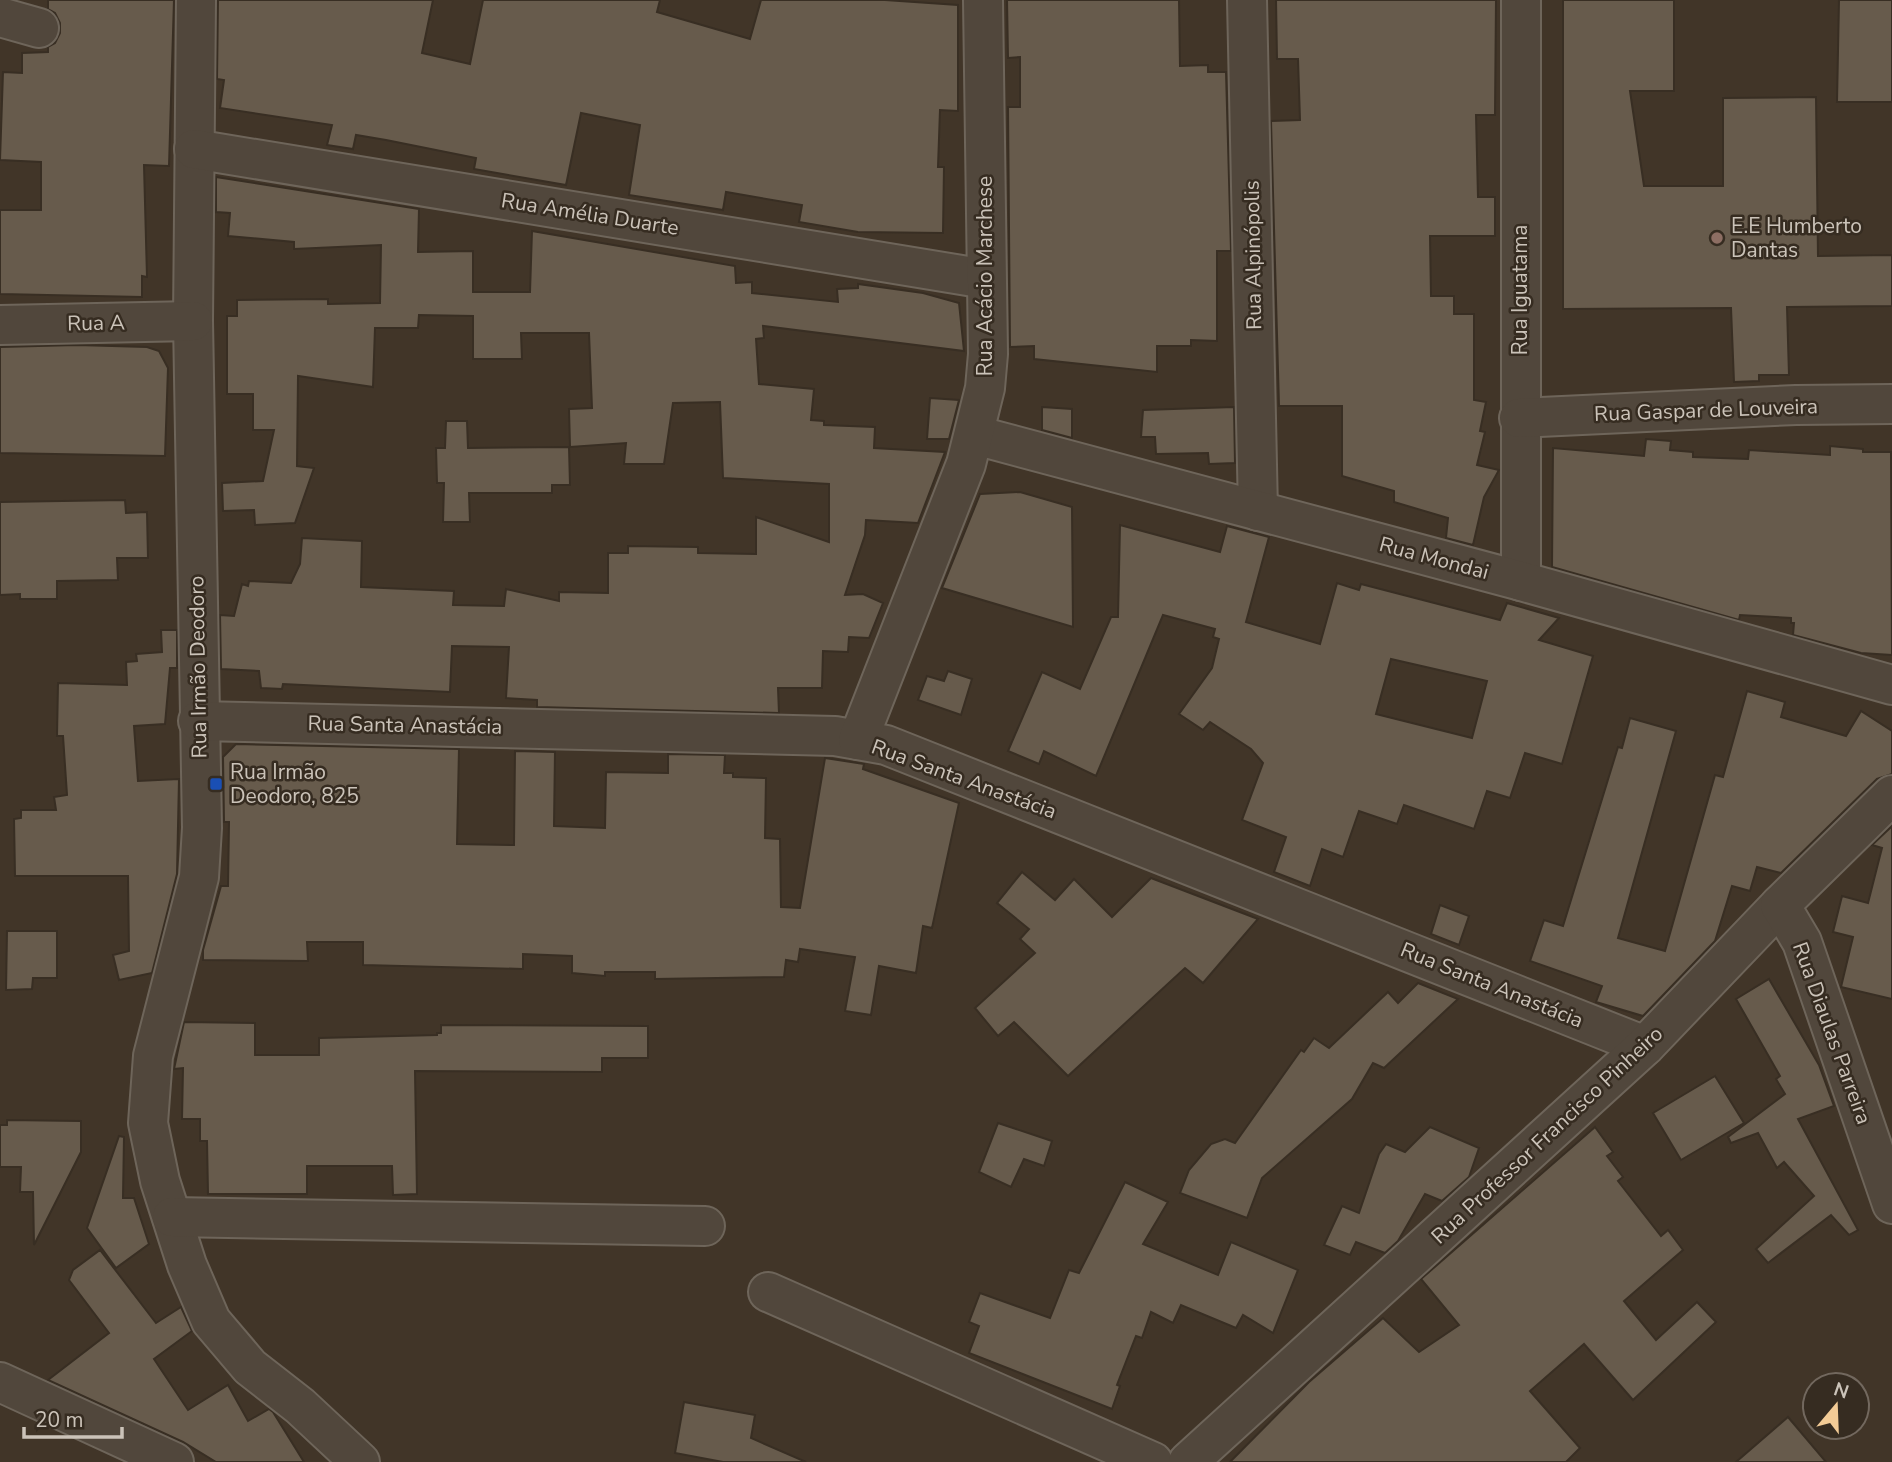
<svg xmlns="http://www.w3.org/2000/svg" width="1892" height="1462" font-family="'Nunito Sans',sans-serif">
	<style>
		.building { fill: #675b4c; stroke: #382e23; stroke-width: 2; fill-rule: evenodd }
		.lines { fill: none; stroke-linecap: round; stroke-linejoin: round }
		.minor-casing { stroke: #6e655a; stroke-width: 42 }
		.tertiary-casing { stroke: #6e655a; stroke-width: 42 }
		.minor { stroke: #51473c; stroke-width: 38 }
		.tertiary { stroke: #51473c; stroke-width: 38 }
		.education-dot { fill: #8d6e63; stroke: #362c21; stroke-width: 2.5 }
		.transit-dot { fill: #1a4fb4; stroke: #362c21; stroke-width: 2.5 }
		.labels { text-anchor: middle; stroke-width: 5; stroke-linejoin: round; paint-order: stroke }
		.street-label { font-size: 21px; fill: #cbc3b9; stroke: #362c21 }
		.poi-label { font-size: 21px; fill: #cbc3b9; stroke: #362c21; text-anchor: start }
	</style>
	<rect width="100%" height="100%" fill="#413528"/>
	<g class="building">
		<polygon points="48,0 174,0 169,166 144,165 147,277 142,276 142,297 0,294 0,210 41,210 41,162 0,160 3,72 22,73 22,53 48,52 48,47 55,43 60,33 60,23 55,13 48,9"/>
		<polygon points="218,0 433,0 422,53 470,64 483,0 660,0 657,12 750,39 761,0 885,0 958,5 958,111 940,110 938,167 944,167 943,233 858,232 799,222 802,205 726,192 723,210 629,195 640,125 581,113 566,185 474,169 476,158 386,140 356,135 353,149 327,145 332,125 220,108 224,80 217,79"/>
		<polygon points="1007,0 1179,0 1180,66 1208,65 1208,72 1226,72 1231,251 1217,251 1217,341 1191,340 1191,346 1157,346 1157,372 1034,359 1034,346 1010,347 1008,107 1020,107 1020,57 1008,58"/>
		<polygon points="1276,0 1496,0 1495,115 1476,115 1478,197 1495,197 1495,236 1430,236 1431,296 1454,296 1454,314 1474,314 1474,400 1486,402 1480,431 1485,432 1477,465 1499,470 1484,497 1473,545 1446,538 1448,518 1394,502 1394,491 1342,476 1342,406 1279,406 1271,121 1300,120 1298,59 1277,59"/>
		<polygon points="1563,0 1674,0 1674,91 1630,91 1644,186 1723,186 1723,98 1816,97 1818,256 1892,255 1892,306 1787,307 1789,375 1759,375 1759,381 1734,382 1731,308 1563,309"/>
		<polygon points="1839,0 1892,0 1892,102 1837,102"/>
		<polygon points="216,177 419,209 418,252 473,251 473,292 530,292 532,231 735,266 736,283 752,282 752,293 838,302 837,289 858,288 858,284 923,293 959,303 964,351 763,326 764,338 756,339 759,384 814,389 811,420 824,421 824,425 875,427 874,448 945,452 918,523 866,520 865,535 845,595 863,594 883,603 869,638 849,637 848,652 823,651 822,688 778,688 779,713 537,707 537,700 506,698 509,647 452,646 450,692 283,684 282,689 261,688 259,671 221,669 220,615 234,616 242,584 248,586 249,581 291,583 300,564 302,538 362,541 361,587 454,591 453,605 504,606 506,589 559,601 559,592 608,593 608,553 628,553 628,546 698,547 698,553 756,554 756,517 829,542 829,484 723,478 720,402 673,403 664,464 624,464 626,443 570,447 569,409 592,408 589,333 521,333 522,359 473,359 473,316 419,315 418,328 375,328 373,387 298,376 297,466 314,468 295,523 255,525 254,510 223,511 222,483 263,481 274,430 253,430 253,394 227,394 227,316 237,316 237,300 328,299 328,304 380,303 381,245 294,249 294,242 228,236 230,213 216,212"/>
		<polygon points="77,345 147,347 159,351 168,368 165,456 0,453 0,347"/>
		<polygon points="930,398 959,400 949,439 927,439"/>
		<polygon points="1042,407 1072,409 1072,438 1042,430"/>
		<polygon points="1234,407 1235,463 1209,464 1208,453 1156,454 1155,437 1141,437 1143,410"/>
		<polygon points="446,421 467,421 468,448 569,447 570,485 552,485 552,493 469,493 470,522 443,522 444,483 437,483 436,448 445,448"/>
		<polygon points="1646,439 1671,441 1670,450 1693,452 1693,457 1748,459 1749,450 1830,455 1830,446 1863,449 1863,452 1891,452 1892,655 1861,653 1793,635 1794,623 1791,623 1791,618 1740,615 1739,620 1552,567 1553,448 1644,456"/>
		<polygon points="1020,492 1072,507 1073,627 942,588 980,494"/>
		<polygon points="125,500 126,513 147,512 148,558 117,558 118,580 57,581 57,599 20,599 20,594 0,595 0,502"/>
		<path d="M1120 525 1220 552 1227 526 1269 537 1246 622 1320 644 1337 583 1359 590 1361 584 1500 620 1507 603 1559 618 1539 640 1593 656 1562 764 1525 753 1510 798 1487 791 1474 829 1404 805 1397 824 1359 811 1343 857 1322 849 1310 886 1274 872 1286 837 1242 820 1263 763 1251 749 1210 722 1203 730 1179 714 1212 668 1219 639 1213 637 1215 629 1163 615 1096 776 1044 751 1039 764 1008 751 1042 672 1080 689 1111 617H1118ZM1391 659 1487 681 1472 738 1376 714Z"/>
		<polygon points="161,630 177,630 177,668 170,668 165,724 134,726 138,781 179,779 177,874 152,973 119,980 113,955 129,951 128,876 15,876 14,819 21,818 21,810 56,810 54,797 67,795 63,736 57,736 58,683 127,685 126,662 137,661 136,654 162,652"/>
		<polygon points="948,671 972,679 961,715 918,700 927,676 944,681"/>
		<polygon points="1747,691 1785,702 1781,717 1846,736 1861,711 1892,731 1892,774 1877,779 1781,873 1757,867 1750,891 1732,886 1715,941 1643,1016 1596,1002 1602,986 1530,961 1544,920 1563,926 1618,747 1622,748 1630,718 1676,731 1618,938 1665,951 1715,775 1723,777"/>
		<polygon points="236,744 459,749 457,844 514,845 515,751 555,752 554,826 605,828 606,772 668,773 668,754 725,755 724,773 733,773 733,777 766,778 765,838 780,839 781,907 800,908 825,758 864,764 863,769 959,803 932,928 923,926 916,973 879,966 871,1015 845,1011 855,957 800,949 798,962 786,960 784,977 655,979 655,972 605,972 605,976 572,973 572,956 523,954 523,969 363,965 363,942 307,942 308,961 203,960 203,950 221,886 228,886 229,822 224,822 223,757"/>
		<polygon points="1892,826 1892,999 1841,987 1853,937 1833,932 1842,896 1868,903 1882,848 1872,845"/>
		<polygon points="1022,872 1055,900 1074,879 1112,917 1151,878 1258,919 1203,983 1185,968 1068,1076 1014,1022 998,1036 975,1008 1035,953 1020,939 1029,929 997,903"/>
		<polygon points="1440,905 1469,916 1459,945 1431,934"/>
		<polygon points="7,931 57,931 57,978 33,978 32,989 6,990"/>
		<polygon points="1769,979 1819,1065 1834,1106 1798,1119 1858,1230 1849,1235 1831,1215 1768,1263 1756,1249 1814,1196 1784,1162 1777,1168 1758,1133 1731,1143 1728,1137 1785,1094 1776,1079 1780,1076 1736,999"/>
		<polygon points="1418,983 1458,999 1384,1068 1373,1063 1352,1099 1262,1178 1247,1218 1180,1193 1189,1170 1211,1144 1225,1139 1235,1143 1301,1050 1304,1052 1314,1038 1329,1048 1388,992 1398,1003"/>
		<polygon points="184,1022 255,1023 255,1055 319,1055 319,1038 437,1035 437,1033 441,1033 441,1025 648,1026 648,1058 602,1058 602,1072 415,1071 417,1194 393,1195 392,1166 307,1166 307,1194 208,1194 207,1141 200,1141 200,1119 182,1119 183,1068 174,1069"/>
		<polygon points="1715,1076 1744,1123 1681,1160 1653,1113"/>
		<polygon points="7,1120 81,1121 81,1152 34,1245 33,1192 20,1192 21,1167 0,1167 0,1125 7,1125"/>
		<polygon points="998,1123 1052,1141 1044,1166 1024,1159 1011,1187 979,1172"/>
		<polygon points="1430,1127 1479,1148 1469,1177 1442,1201 1425,1194 1398,1241 1385,1253 1356,1242 1350,1255 1324,1245 1342,1206 1359,1213 1379,1154 1386,1144 1405,1152"/>
		<polygon points="1595,1127 1613,1152 1607,1156 1623,1177 1618,1181 1661,1236 1668,1230 1683,1250 1624,1301 1656,1340 1697,1302 1716,1322 1633,1400 1584,1344 1530,1391 1580,1448 1566,1462 1230,1462 1309,1382 1383,1318 1419,1352 1459,1325 1421,1279"/>
		<polygon points="119,1136 124,1137 123,1198 134,1198 149,1244 116,1268 87,1228"/>
		<polygon points="1125,1182 1168,1202 1143,1244 1218,1275 1231,1242 1298,1270 1273,1333 1243,1315 1236,1328 1181,1305 1173,1323 1151,1312 1142,1338 1136,1336 1117,1385 1120,1386 1112,1409 969,1353 979,1326 969,1322 980,1293 1050,1318 1069,1270 1079,1273"/>
		<polygon points="100,1250 156,1323 181,1307 192,1331 154,1359 188,1410 228,1385 248,1421 269,1409 273,1412 304,1462 216,1462 183,1442 48,1380 109,1333 69,1280 73,1270"/>
		<polygon points="684,1402 755,1415 751,1438 806,1462 723,1462 675,1453"/>
		<polygon points="1788,1417 1826,1462 1736,1462"/>
	</g>
	<g class="lines">
		<g class="minor-casing">
			<g id="minor">
				<polyline points="196,0 193,321 202,828 199,877 153,1056 148,1123 160,1181 187,1265 211,1321 250,1367 300,1406 360,1462"/>
				<polyline points="1247,0 1258,511"/>
				<polyline points="1521,0 1521,581"/>
				<polyline points="0,17 39,28"/>
				<polyline points="194,149 986,279"/>
				<polyline points="0,325 193,321"/>
				<polyline points="1519,418 1796,405 1892,404"/>
				<polyline points="975,435 1521,581 1892,685"/>
				<polyline points="198,721 835,736 886,745 1645,1046"/>
				<polyline points="858,740 966,464 985,388 988,354 983,0"/>
				<polyline points="172,1217 705,1226"/>
				<polyline points="768,1292 1153,1462"/>
				<polyline points="0,1382 174,1462"/>
				<polyline points="1188,1462 1645,1046 1780,905"/>
			</g>
		</g>
		<g class="tertiary-casing">
			<polyline id="tertiary" points="1892,795 1780,905 1802,942 1892,1204"/>
		</g>
		<use href="#minor" class="minor"/>
		<use href="#tertiary" class="tertiary"/>
	</g>
	<circle class="education-dot" cx="1717" cy="238" r="7"/>
	<rect class="transit-dot" x="209" y="777" width="14" height="14" rx="3.5"/>
	<g class="labels">
		<g class="street-label">
			<text transform="translate(590 214) rotate(9)" y="7">Rua Amélia Duarte</text>
			<text transform="translate(1253 255) rotate(-91)" y="7">Rua Alpinópolis</text>
			<text transform="translate(985 276) rotate(-90)" y="7">Rua Acácio Marchese</text>
			<text transform="translate(1520 290) rotate(-90)" y="7">Rua Iguatama</text>
			<text transform="translate(96 323) rotate(-1)" y="7">Rua A</text>
			<text transform="translate(1706 410) rotate(-2)" y="7">Rua Gaspar de Louveira</text>
			<text transform="translate(1434 558) rotate(15)" y="7">Rua Mondai</text>
			<text transform="translate(198 667) rotate(-91)" y="7">Rua Irmão Deodoro</text>
			<text transform="translate(405 725) rotate(1)" y="7">Rua Santa Anastácia</text>
			<text transform="translate(964 779) rotate(20)" y="7">Rua Santa Anastácia</text>
			<text transform="translate(1492 985) rotate(22)" y="7">Rua Santa Anastácia</text>
			<text transform="translate(1832 1033) rotate(70)" y="7">Rua Diaulas Parreira</text>
			<text transform="translate(1547 1135) rotate(-43)" y="7">Rua Professor Francisco Pinheiro</text>
		</g>
		<g class="poi-label">
			<text x="1731" y="233">E.E Humberto<tspan x="1731" dy="24">Dantas</tspan></text>
			<text x="230" y="779">Rua Irmão<tspan x="230" dy="24">Deodoro, 825</tspan></text>
		</g>
	</g>
	<g transform="translate(1836 1406) rotate(19)"><circle r="33" fill="#362c21" stroke="#72685e" stroke-width="2"/>
	<path d="M0-5L12 26L0 18L-12 26Z" fill="#f3cb96"/>
	<text y="-10" font-size="19" font-weight="bold" text-anchor="middle" fill="#cbc3b9">N</text>
	</g>
	<path d="M24 1427v10h98v-10" fill="none" stroke="#cbc3b9" stroke-width="3.5"/>
	<text x="35" y="1427" font-size="21" fill="#cbc3b9" stroke="#362c21" stroke-width="5" paint-order="stroke">20 m</text>
</svg>
